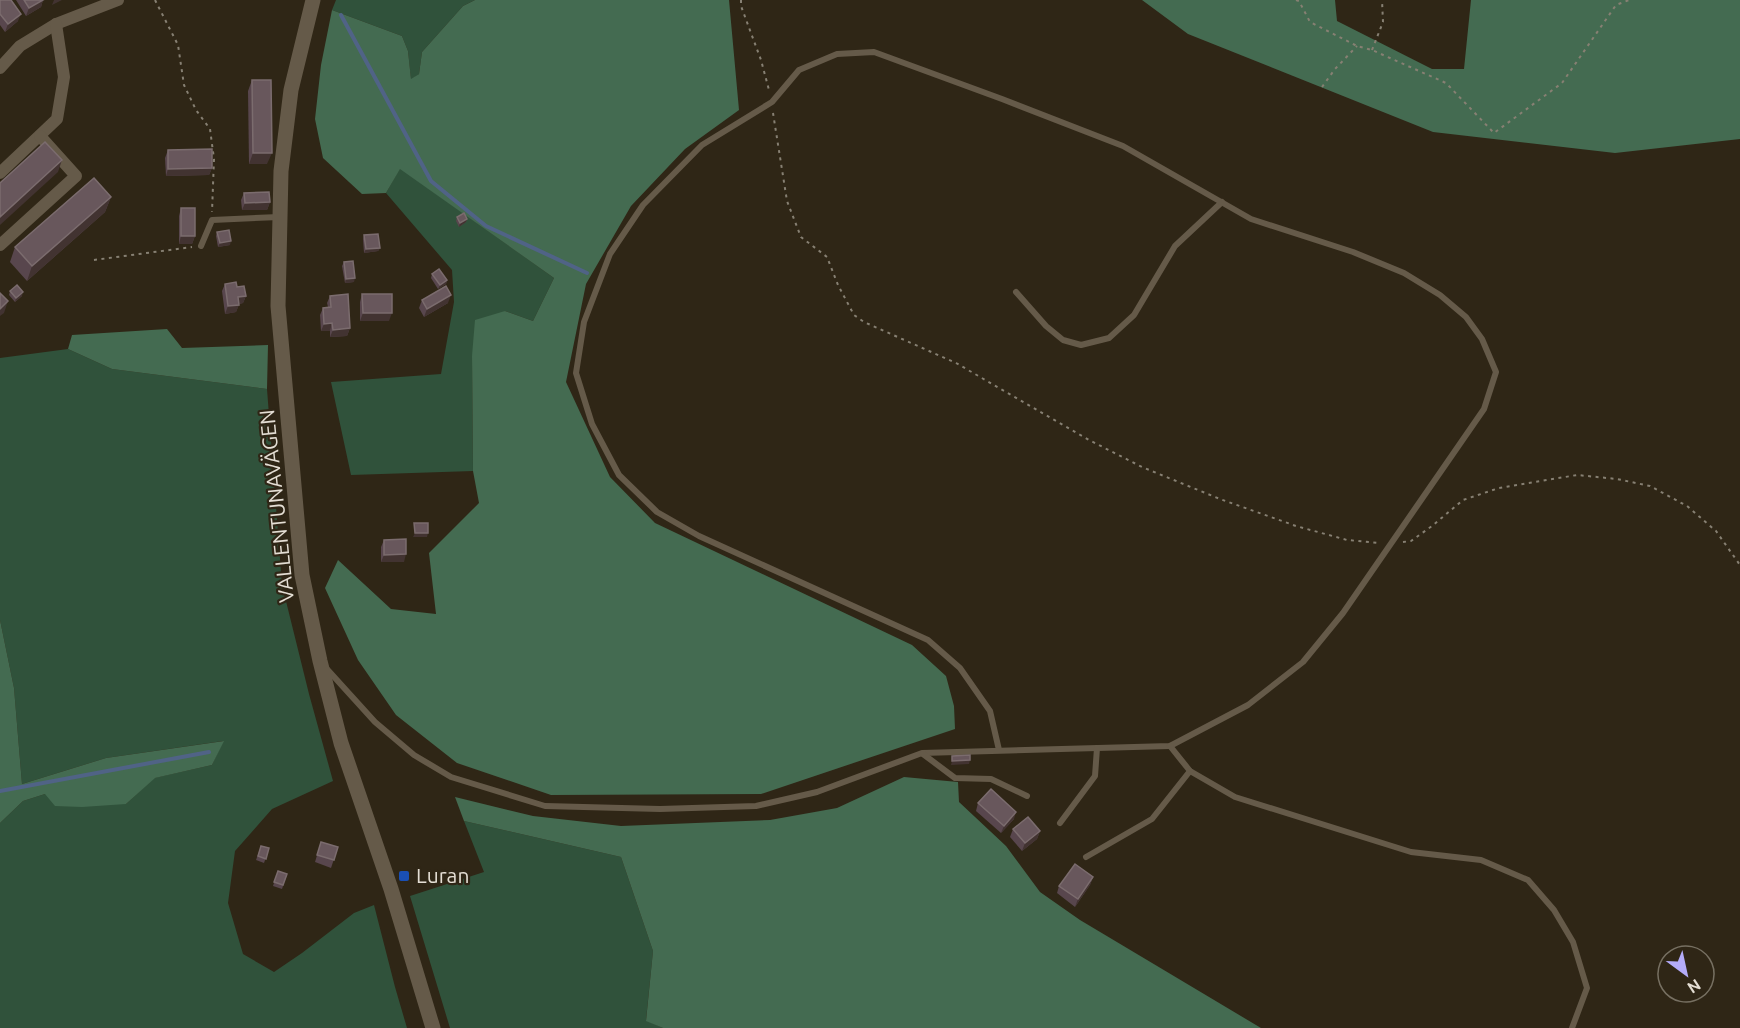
<svg xmlns="http://www.w3.org/2000/svg" width="1740" height="1028" font-family="Ubuntu,sans-serif">
	<style>
		.green { fill: #30523b }
		.forest { fill: #446b51 }
		.lines { fill: none; stroke-linecap: round; stroke-linejoin: round }
		.stream { stroke: #506386; stroke-width: 4 }
		.path { stroke: #878073; stroke-width: 2; stroke-dasharray: 3 4.5; stroke-linecap: butt }
		.service { stroke: #655a49; stroke-width: 6 }
		.minor { stroke: #655a49; stroke-width: 12 }
		.secondary { stroke: #655a49; stroke-width: 15 }
		.wall { fill: #58464d }
		.shaded-wall { fill: #423331 }
		.building { fill: #68575c; stroke: #7b6c6e; stroke-width: 1.5 }
		.transit-dot { fill: #1a4fb4; stroke: #2f2616; stroke-width: 2 }
		.labels { text-anchor: middle; stroke-width: 4.5; stroke-linejoin: round; paint-order: stroke }
		.street-label { font-size: 21px; fill: #e4ded4; stroke: #2f2616 }
		.poi-label { font-size: 21px; fill: #e4ded4; stroke: #2f2616; text-anchor: start }
	</style>
	<rect width="100%" height="100%" fill="#2f2616"/>
	<g class="green">
		<polygon points="336,0 475,0 463,6 422,52 419,74 411,80 408,51 402,36 332,10"/>
		<polygon points="400,168 554,278 533,321 505,311 472,356 473,471 351,475 331,382 441,374 454,302 452,270 386,193"/>
		<polygon points="68,349 112,369 267,389 282,585 309,694 333,781 272,809 235,851 228,903 243,954 274,972 302,953 354,913 374,905 395,987 407,1028 0,1028 0,823 23,801 45,794 126,804 154,778 212,765 223,741 106,758 22,784 14,688 0,620 0,358"/>
		<polygon points="464,821 621,857 653,951 646,1020 663,1028 450,1028 410,896 484,872"/>
	</g>
	<g class="forest">
		<polygon points="475,0 729,0 739,110 685,149 631,206 586,284 566,382 610,477 655,523 912,645 946,676 954,706 955,729 761,794 551,795 457,763 396,715 358,660 325,588 338,560 391,609 436,614 429,553 479,503 473,471 472,356 475,320 505,311 533,321 554,278 400,169 386,193 362,194 323,158 315,119 321,65 332,10 402,36 408,51 411,79 419,74 422,52 463,6"/>
		<polygon points="1142,0 1335,0 1337,21 1432,69 1464,69 1471,0 1740,0 1740,139 1615,153 1433,132 1188,34"/>
		<polygon points="167,329 182,348 268,345 267,389 112,369 68,349 72,335"/>
		<polygon points="0,620 14,688 22,784 106,758 224,741 212,765 155,778 126,804 82,807 55,806 45,794 23,801 0,823"/>
		<polygon points="904,777 958,782 959,802 1006,846 1040,892 1080,920 1261,1028 663,1028 646,1021 653,951 621,857 464,821 455,797 533,816 621,826 770,820 837,808"/>
	</g>
	<g class="lines">
		<g class="stream">
			<polyline points="341,15 431,181 486,226 587,273"/>
			<polyline points="0,791 209,752"/>
		</g>
		<g class="path">
			<polyline points="155,0 178,45 184,85 196,110 210,129 214,159 212,212"/>
			<polyline points="741,0 741,6 761,60 769,90"/>
			<polyline points="1296,0 1299,1 1310,22 1357,46 1372,50 1446,83 1494,133 1562,83 1616,5 1629,0"/>
			<polyline points="1372,50 1383,22 1382,0"/>
			<polyline points="1322,87 1335,69 1357,46"/>
			<polyline points="773,113 787,201 801,237 827,257 838,285 854,315 864,322 956,363 1089,440 1142,467 1220,499 1296,526 1347,540 1380,543"/>
			<polyline points="94,260 192,247"/>
			<polyline points="1403,542 1411,541 1432,526 1463,500 1499,488 1577,475 1617,479 1650,486 1687,506 1716,531 1740,565"/>
		</g>
		<g class="service">
			<polyline points="201,246 212,220 279,217"/>
			<polyline points="1016,292 1046,326 1063,340 1081,345 1109,338 1134,315 1175,246 1222,202"/>
			<polyline points="326,668 375,722 414,755 451,777 545,806 660,809 756,806 817,792 922,753 1170,746 1248,705 1303,662 1343,613 1484,409 1496,372 1482,339 1466,317 1440,295 1404,273 1353,252 1251,219 1123,146 1002,99 874,52 837,54 799,70 772,102 702,145 643,205 610,254 584,322 576,373 592,424 619,475 657,512 699,536 928,640 960,668 990,711 999,750"/>
			<polyline points="1170,746 1190,771 1235,797 1411,852 1481,860 1528,880 1554,910 1573,942 1587,988 1572,1028"/>
			<polyline points="923,754 955,778 991,779 1027,796"/>
			<polyline points="1060,823 1095,776 1097,748"/>
			<polyline points="1086,857 1152,819 1190,771"/>
		</g>
		<g class="minor">
			<polyline points="0,68 20,46 56,24 118,0"/>
			<polyline points="0,173 57,119 64,77 56,24"/>
			<polyline points="0,245 76,176 40,136"/>
		</g>
		<polyline class="secondary" points="313,0 291,90 281,171 280,217 278,306 302,575 320,661 341,743 391,889 433,1028"/>
	</g>
	<g class="wall">
		<polygon points="16,0 43,0 41,7 26,16"/>
		<polygon points="0,1 18,21 5,32 0,25"/>
		<polygon points="252,80 267,164 249,164 248,91"/>
		<polygon points="168,150 212,168 209,175 166,176 165,158"/>
		<polygon points="244,193 270,202 267,210 242,210 241,200"/>
		<polygon points="111,197 105,212 27,281 10,262 15,247"/>
		<polygon points="181,208 195,236 192,244 179,244 179,216"/>
		<polygon points="457,217 467,219 466,222 459,227 456,221"/>
		<polygon points="217,232 230,245 218,247 216,236"/>
		<polygon points="364,235 380,248 378,251 364,253 363,239"/>
		<polygon points="344,262 354,282 345,283 342,266"/>
		<polygon points="432,274 447,280 446,284 438,289 431,278"/>
		<polygon points="225,284 237,287 246,296 243,303 239,304 236,312 225,314 222,291"/>
		<polygon points="10,291 22,296 15,302 9,295"/>
		<polygon points="362,294 389,321 360,321 360,302"/>
		<polygon points="330,296 350,328 347,336 330,337 330,331 321,331 320,315 323,308 328,307 327,303"/>
		<polygon points="422,300 448,303 424,317 419,308"/>
		<polygon points="384,540 404,562 381,562 381,547"/>
		<polygon points="978,803 1014,819 1001,833 976,811"/>
		<polygon points="1013,829 1040,831 1037,839 1022,851 1010,837"/>
		<polygon points="321,842 338,847 331,868 315,862"/>
		<polygon points="261,846 269,848 264,863 256,860"/>
		<polygon points="278,871 287,874 282,889 273,886"/>
		<polygon points="1093,877 1090,885 1075,907 1057,893 1059,886"/>
	</g>
	<g class="shaded-wall">
		<polygon points="43,0 41,7 26,16 29,8"/>
		<polygon points="54,0 62,0 52,5"/>
		<polygon points="21,14 18,21 5,32 8,24"/>
		<polygon points="253,153 272,153 267,164 249,164"/>
		<polygon points="62,160 58,172 0,225 0,217"/>
		<polygon points="212,168 209,175 166,176 168,169"/>
		<polygon points="111,197 105,212 27,281 32,266"/>
		<polygon points="270,202 267,210 242,210 245,203"/>
		<polygon points="467,219 466,222 459,227 460,223"/>
		<polygon points="181,236 195,236 192,244 179,244"/>
		<polygon points="231,241 230,245 218,247 220,243"/>
		<polygon points="380,248 378,251 364,253 366,249"/>
		<polygon points="355,278 354,282 345,283 346,279"/>
		<polygon points="447,280 446,284 438,289 440,285"/>
		<polygon points="23,292 22,296 15,302 16,298"/>
		<polygon points="451,295 448,303 424,317 427,309"/>
		<polygon points="246,296 243,303 235,305 238,297"/>
		<polygon points="8,301 4,313 0,316 0,309"/>
		<polygon points="239,305 236,312 225,314 228,306"/>
		<polygon points="363,313 392,313 389,321 360,321"/>
		<polygon points="332,323 330,331 321,331 324,324"/>
		<polygon points="350,328 347,336 330,337 333,330"/>
		<polygon points="415,533 428,533 427,537 413,537"/>
		<polygon points="406,554 404,562 381,562 384,555"/>
		<polygon points="970,760 969,764 951,765 952,761"/>
		<polygon points="1016,812 1014,819 1001,833 1004,826"/>
		<polygon points="1040,831 1037,839 1022,851 1025,843"/>
		<polygon points="1093,877 1090,885 1075,907 1078,899"/>
	</g>
	<g class="building">
		<polygon points="1,0 11,0 21,14 8,24 0,14 0,1"/>
		<polygon points="24,0 43,0 29,8"/>
		<polygon points="252,80 271,80 272,153 253,153"/>
		<polygon points="45,142 62,160 0,217 0,183"/>
		<polygon points="212,149 212,168 168,169 168,150"/>
		<polygon points="94,178 111,197 32,266 15,247"/>
		<polygon points="269,192 270,202 245,203 244,193"/>
		<rect x="181" y="208" width="14" height="28"/>
		<polygon points="464,213 467,219 460,223 457,217"/>
		<polygon points="229,230 231,241 220,243 217,232"/>
		<polygon points="378,234 380,248 366,249 364,235"/>
		<polygon points="353,261 355,278 346,279 344,262"/>
		<polygon points="439,269 447,280 440,285 432,274"/>
		<polygon points="236,282 237,287 244,286 246,296 238,297 239,305 228,306 225,284"/>
		<polygon points="17,285 23,292 16,298 10,291"/>
		<polygon points="446,286 451,295 427,309 422,300"/>
		<polygon points="0,293 8,301 0,309"/>
		<polygon points="348,294 350,328 333,330 332,323 324,324 323,308 331,307 330,296"/>
		<polygon points="362,294 392,294 392,313 363,313"/>
		<polygon points="414,523 428,523 428,533 415,533"/>
		<polygon points="406,539 406,554 384,555 384,540"/>
		<polygon points="970,755 970,760 952,761 952,756"/>
		<polygon points="991,789 1016,812 1004,826 978,803"/>
		<polygon points="1028,817 1040,831 1025,843 1013,829"/>
		<polygon points="321,842 338,847 334,860 317,855"/>
		<polygon points="261,846 269,848 266,859 258,856"/>
		<polygon points="1075,864 1093,877 1078,899 1059,886"/>
		<polygon points="278,871 287,874 283,885 274,882"/>
	</g>
	<rect class="transit-dot" x="398" y="870" width="12" height="12" rx="3"/>
	<g class="labels">
		<g class="street-label">
			<text transform="translate(277 506) rotate(-96)" y="7">VALLENTUNAVÄGEN</text>
		</g>
		<g class="poi-label">
			<text x="416" y="883">Luran</text>
		</g>
	</g>
	<g transform="translate(1686 974) rotate(147)"><circle r="28" fill="#2f2616" stroke="#777062" stroke-width="1.5"/>
	<path d="M0-4.5L10 22L0 15L-10 22Z" fill="#b4acf9"/>
	<text y="-9" font-size="16" font-weight="bold" text-anchor="middle" fill="#e4ded4">N</text>
	</g>
</svg>
